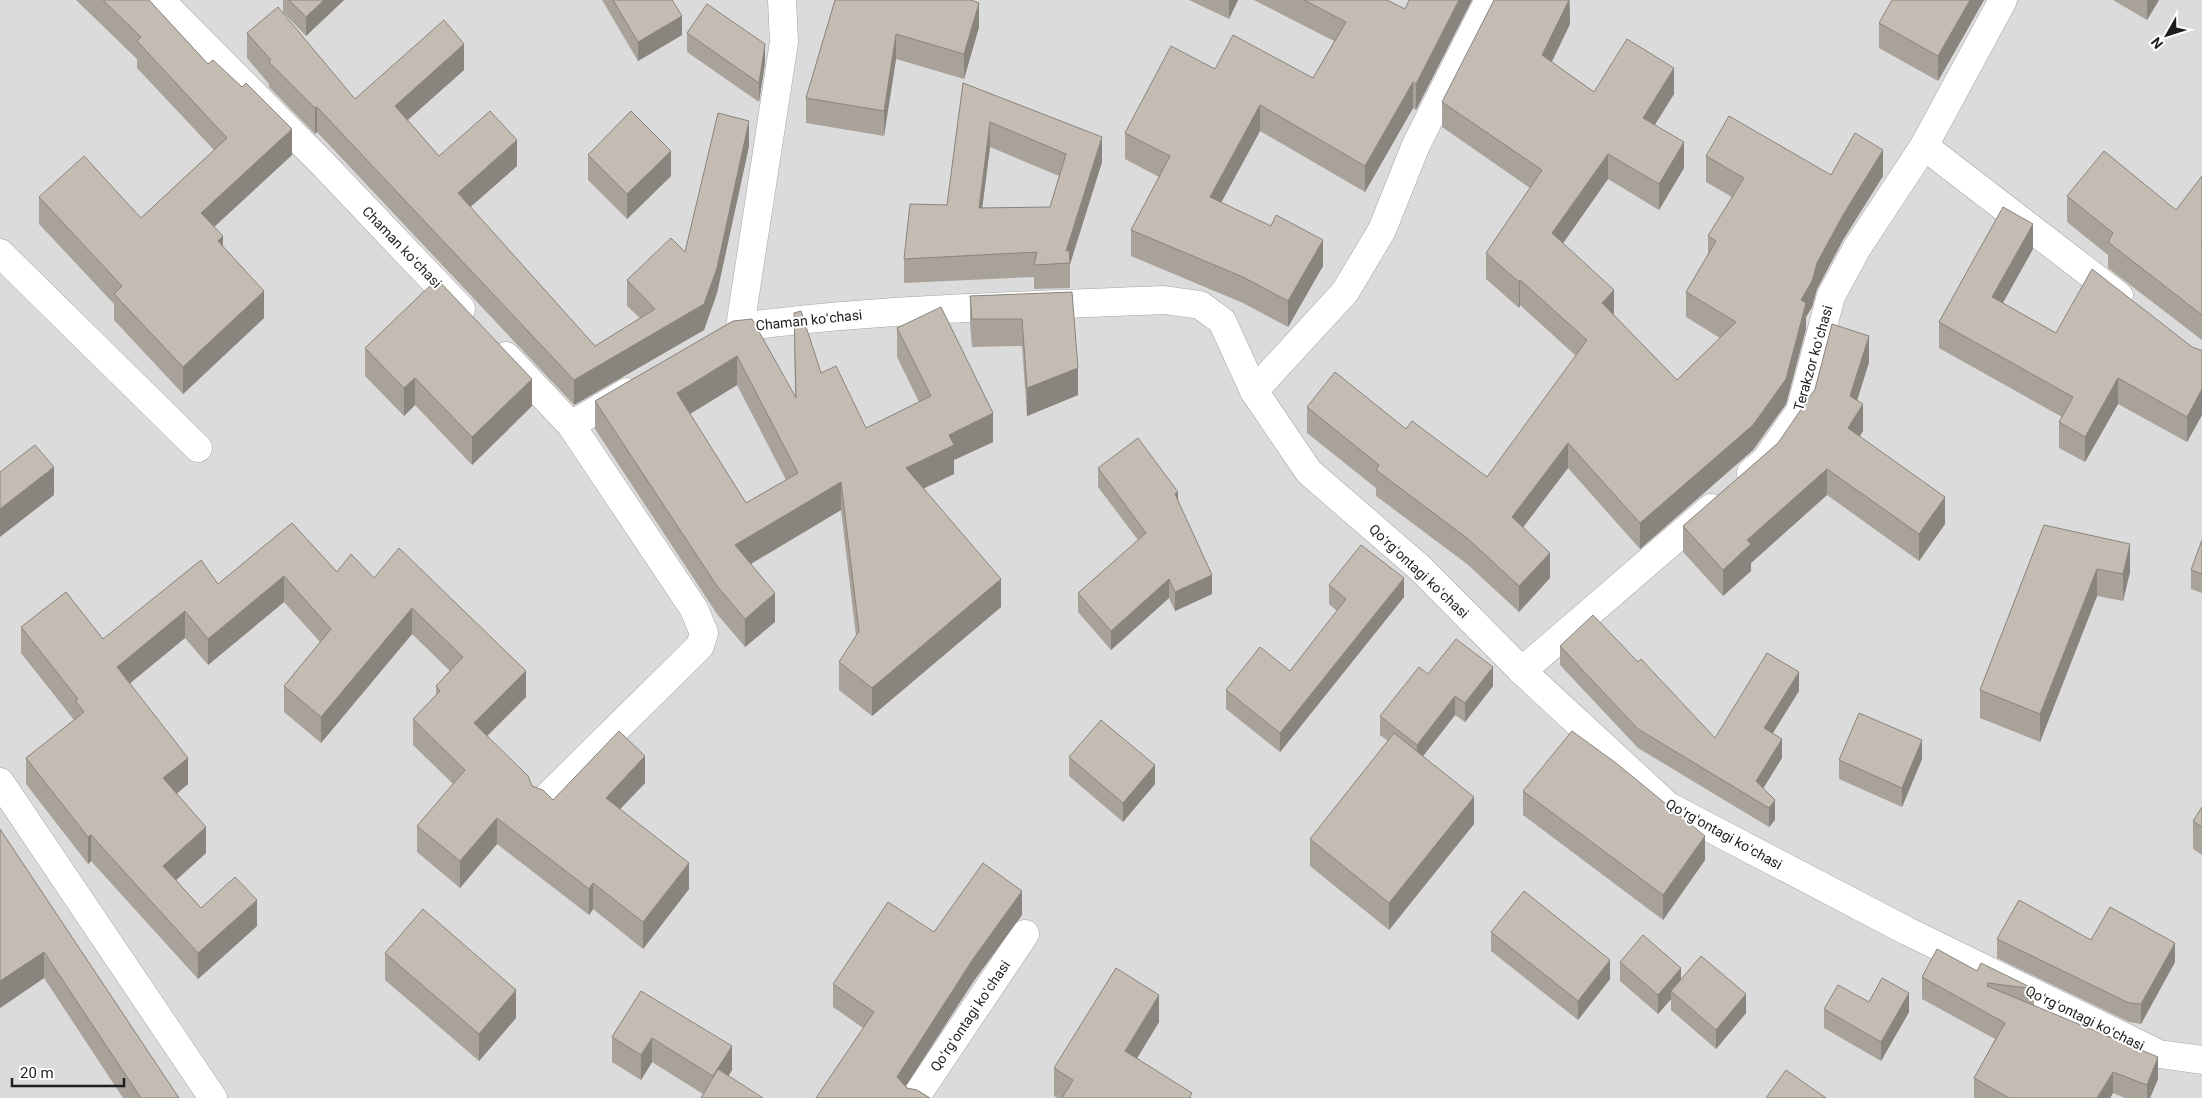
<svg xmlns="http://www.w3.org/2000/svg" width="2202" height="1098" font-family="Roboto,sans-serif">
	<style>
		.residential { fill: #dcdbdb }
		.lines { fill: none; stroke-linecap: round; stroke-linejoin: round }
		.minor-casing { stroke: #a5a5a5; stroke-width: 29 }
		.tertiary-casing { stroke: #a5a5a5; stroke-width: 29 }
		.minor { stroke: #fff; stroke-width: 28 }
		.tertiary { stroke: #fff; stroke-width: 28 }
		.wall { fill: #a9a29a; fill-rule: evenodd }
		.shaded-wall { fill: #89847d }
		.building { fill: #c4bcb3; stroke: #89847d; fill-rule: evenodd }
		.labels { text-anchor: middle; stroke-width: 4; stroke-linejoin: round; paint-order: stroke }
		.street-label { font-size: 14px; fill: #1e1e1e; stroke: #fff }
	</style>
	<rect width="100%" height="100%" fill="#f0ece4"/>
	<rect class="residential" x="0" y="0" width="2202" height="1098"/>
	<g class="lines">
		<g class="minor-casing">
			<g id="minor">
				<polyline points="160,0 324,165 461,309"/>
				<polyline points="1924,146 2119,296"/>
				<polyline points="0,253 198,448"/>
				<polyline points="506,356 571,425 627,392"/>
				<polyline points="1254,391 1345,292 1382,230 1416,145 1489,0"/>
				<polyline points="1751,473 1765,461 1800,411 1831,296 1857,248 1924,146 2003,0"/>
				<polyline points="1522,671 1711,508"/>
				<polyline points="0,782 213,1098"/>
				<polyline points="543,801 700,646 704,633 694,609 571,425"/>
				<polyline points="915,1098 1025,934"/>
			</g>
		</g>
		<g class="tertiary-casing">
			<path id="tertiary" d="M782 0 784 42 740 327C880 308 1023 306 1164 300L1200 305 1222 321 1254 391 1309 472 1420 568 1522 671 1668 806 1907 931 2159 1054 2202 1060"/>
		</g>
		<use href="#minor" class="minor"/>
		<use href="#tertiary" class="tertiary"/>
	</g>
	<g class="wall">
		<polygon points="76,0 149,0 292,155 214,227 223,246 264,318 183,394 114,320 114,304 39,224 39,197 141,218 214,150 137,68 137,59"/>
		<polygon points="283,0 344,0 306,36 283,12"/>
		<polygon points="602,0 672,0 682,35 638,61"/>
		<polygon points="835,0 979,27 964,79 896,59 884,136 806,123 806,98"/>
		<polygon points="1189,0 1238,0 1229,19"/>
		<polygon points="1254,0 1387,0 1405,9 1472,0 1416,110 1413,108 1365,192 1260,131 1221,203 1323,266 1288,327 1243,303 1131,256 1131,230 1159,177 1125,159 1125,133 1215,69 1313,78 1334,41"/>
		<polygon points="1570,0 1570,24 1552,62 1594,92 1674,94 1655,125 1684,168 1659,210 1608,179 1563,243 1614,315 1677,380 1720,338 1686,317 1686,292 1708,254 1708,236 1732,197 1706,182 1706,156 1831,175 1883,176 1843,240 1817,289 1812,307 1806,317 1806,329 1786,404 1753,450 1640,549 1568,468 1523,527 1550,578 1519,612 1467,564 1376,496 1376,488 1307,433 1307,407 1406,429 1487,477 1576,356 1520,305 1519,308 1486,279 1486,253 1530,188 1442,127 1442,102"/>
		<polygon points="1984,0 1938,81 1879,48 1879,23"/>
		<polygon points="2113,0 2159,0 2147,20"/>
		<polygon points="247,33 355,99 464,70 408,120 439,156 517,166 470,207 595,346 640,318 627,306 627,280 685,252 749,146 717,293 704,330 574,405 317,132 315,134 269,87 269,84 247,58"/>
		<polygon points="687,33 765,63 759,102 687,52"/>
		<path d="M963 83 1102 162 1070 264V288L1034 289V277L904 283V259L947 205ZM990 147 1059 176 1050 207 982 208Z"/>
		<polygon points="588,155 671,176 627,219 588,180"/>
		<polygon points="2202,176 2202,340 2108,268 2108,255 2067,222 2067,196 2176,210"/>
		<polygon points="2033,249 2003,303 2056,333 2192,347 2200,350 2202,350 2202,415 2187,442 2118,404 2085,462 2059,448 2059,422 2062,417 1939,348 1939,322"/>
		<polygon points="1072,292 1078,395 1027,416 1022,346 972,347 970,323 970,296"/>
		<path d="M794 313 821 373 866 428 919 402 897 357V328L993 442 954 460V474L924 488 1001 607 872 716 839 690V662L856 636 841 510 751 564 775 622 745 647 717 614 595 429V401L733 321 795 397ZM737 385 786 480 746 503 690 414Z"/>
		<polygon points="365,348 532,406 472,465 415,405 404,416 365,376"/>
		<polygon points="1869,362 1857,401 1863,431 1859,436 1945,524 1919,561 1827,495 1751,563 1751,571 1723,596 1683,552 1683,526 1778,443"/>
		<polygon points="1098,468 1178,501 1212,594 1175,611 1169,598 1111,650 1078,612 1078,593 1138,540 1098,487"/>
		<polygon points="292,523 337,572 374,578 526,697 487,736 532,786 553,800 645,783 620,809 689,889 643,949 593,909 589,915 497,844 460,888 417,852 417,826 453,784 413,745 413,719 436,695 436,686 450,671 412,634 321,743 284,712 284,686 320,642 284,602 208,665 185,638 130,683 188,784 177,794 206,853 176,880 201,908 257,926 198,979 91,861 88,864 26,784 26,758 74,720 21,653 21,627 103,639 218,584"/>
		<polygon points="2044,525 2130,572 2123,601 2097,596 2040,742 1980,718 1980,690"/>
		<polygon points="2202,540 2202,593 2191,589 2191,570"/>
		<polygon points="1329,585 1404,597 1280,752 1226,709 1226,690 1290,671 1337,611 1329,604"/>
		<polygon points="1560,646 1638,662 1715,738 1799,691 1773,733 1782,758 1763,788 1775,820 1769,827 1638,748 1560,665"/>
		<polygon points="1428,674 1493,686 1465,722 1455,715 1423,756 1474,824 1389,930 1310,866 1310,839 1388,741 1380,735 1380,716"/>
		<polygon points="1069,757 1155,784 1123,822 1069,776"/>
		<polygon points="1922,759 1902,807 1839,779 1839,760"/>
		<polygon points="1523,791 1705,860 1663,920 1523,815"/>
		<polygon points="2202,807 2202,855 2193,849 2193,821"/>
		<polygon points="0,829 179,1098 123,1098 44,978 0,1008"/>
		<polygon points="1022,915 973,982 906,1086 907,1088 816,1098 863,1028 833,1007 833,984 934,932"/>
		<polygon points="1491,932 1610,979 1578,1020 1491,951"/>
		<polygon points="1997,939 2091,940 2175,962 2141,1024 2129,1022 1997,958"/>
		<polygon points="385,953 516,1018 479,1061 385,980"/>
		<polygon points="1620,962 1681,979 1746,1013 1716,1049 1671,1010 1671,999 1658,1014 1620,981"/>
		<polygon points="1977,971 2034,989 2034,1005 2158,1079 2150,1098 2125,1098 2113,1093 2110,1098 1974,1098 1974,1078 1995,1039 1922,999 1922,977"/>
		<polygon points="641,991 732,1070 728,1076 703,1094 652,1062 641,1080 612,1062 612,1037"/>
		<polygon points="1869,1002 1909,1012 1881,1061 1824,1028 1824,1009"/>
		<polygon points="1159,1022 1137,1058 1192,1098 1058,1098 1054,1096 1054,1068"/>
	</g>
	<g class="shaded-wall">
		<polygon points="324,0 344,0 306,36 306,17"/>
		<polygon points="1229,0 1238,0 1229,19"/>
		<polygon points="1459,0 1472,0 1416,110 1416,84"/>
		<polygon points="1569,0 1570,24 1542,81 1542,55"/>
		<polygon points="1970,0 1984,0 1938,81 1938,56"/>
		<polygon points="2147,0 2159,0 2147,20"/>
		<polygon points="979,3 979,27 964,79 964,54"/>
		<polygon points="682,16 682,35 638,61 638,42"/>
		<polygon points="896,34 896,59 884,136 884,111"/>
		<polygon points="464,44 464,70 395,131 395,106"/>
		<polygon points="765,44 765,63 759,102 759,83"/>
		<polygon points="1674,68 1674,94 1643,143 1643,118"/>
		<polygon points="1413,82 1413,108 1365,192 1365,166"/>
		<polygon points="1260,105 1260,131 1210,223 1210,197"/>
		<polygon points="317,107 317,132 315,134 315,108"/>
		<polygon points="749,121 749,146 717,293 704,330 574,405 574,380 704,304"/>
		<polygon points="990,122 990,147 979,233 979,208"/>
		<polygon points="292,129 292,155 201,239 201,213"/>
		<polygon points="1102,137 1102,162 1070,264 1066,251"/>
		<polygon points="517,140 517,166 458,218 458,193"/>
		<polygon points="1684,142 1684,168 1659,210 1659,184"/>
		<polygon points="1883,150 1883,176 1843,240 1817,289 1812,307 1806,317 1806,329 1786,404 1753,450 1640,549 1640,523 1801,300 1817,263 1843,215"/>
		<polygon points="671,151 671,176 627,219 627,194"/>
		<polygon points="1608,154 1608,179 1552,259 1552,233"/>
		<polygon points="2033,224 2033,249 1992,322 1992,297"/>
		<polygon points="223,236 223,263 218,241"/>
		<polygon points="1323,240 1323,266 1288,327 1288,301"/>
		<polygon points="1520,280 1520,305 1519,308 1519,282"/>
		<polygon points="1614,290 1614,316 1602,303"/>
		<polygon points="264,291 264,318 183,394 183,367"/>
		<polygon points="1869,336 1869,362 1850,423 1850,396"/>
		<polygon points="737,356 737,385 677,422 677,393"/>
		<polygon points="1078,368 1078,395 1027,416 1027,388"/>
		<polygon points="415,378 415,405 404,416 404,388"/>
		<polygon points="2118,378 2118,404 2085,462 2085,437"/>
		<polygon points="532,379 532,406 472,465 472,437"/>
		<polygon points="2202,389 2202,415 2187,442 2187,417"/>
		<polygon points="1863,404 1863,431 1848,455 1848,428"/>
		<polygon points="993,413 993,442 954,460 954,474 906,497 906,468 949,435"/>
		<polygon points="1568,443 1568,468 1512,542 1512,517"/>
		<polygon points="54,467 54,495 0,537 0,509"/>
		<polygon points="1827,469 1827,495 1751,563 1751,571 1723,596 1723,570 1747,540"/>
		<polygon points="841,482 841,510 735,573 735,545"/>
		<polygon points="1178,492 1178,511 1175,494"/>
		<polygon points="1945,497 1945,524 1919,561 1919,534"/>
		<polygon points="2130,544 2130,572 2123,601 2123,574"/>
		<polygon points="1550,553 1550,578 1519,612 1519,586"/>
		<polygon points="2097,569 2097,596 2040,742 2040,714"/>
		<polygon points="1212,575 1212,594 1175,611 1175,592"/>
		<polygon points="284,576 284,602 208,665 208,639"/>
		<polygon points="1404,578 1404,597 1280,752 1280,733"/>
		<polygon points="1001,579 1001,607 872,716 872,688"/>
		<polygon points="1169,579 1169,598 1111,650 1111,631"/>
		<polygon points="775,593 775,622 745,647 745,619"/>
		<polygon points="412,608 412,634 321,743 321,717"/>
		<polygon points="185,611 185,638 117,694 117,667"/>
		<polygon points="1493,667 1493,686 1465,722 1465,703"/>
		<polygon points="526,671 526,697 474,749 474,723"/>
		<polygon points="1799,672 1799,691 1764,747 1764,728"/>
		<polygon points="1455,696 1455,715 1417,764 1417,745"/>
		<polygon points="1782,739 1782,758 1756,800 1756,781"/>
		<polygon points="1922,740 1922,759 1902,807 1902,788"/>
		<polygon points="645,756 645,783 606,824 606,798"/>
		<polygon points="188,758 188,784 163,804 163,778"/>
		<polygon points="1155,765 1155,784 1123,822 1123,803"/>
		<polygon points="1474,797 1474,824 1389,930 1389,903"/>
		<polygon points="1775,800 1775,820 1769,827 1769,808"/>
		<polygon points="497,818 497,844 460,888 460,861"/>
		<polygon points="206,827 206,853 163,892 163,866"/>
		<polygon points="91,835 91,861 88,864 88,837"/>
		<polygon points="1705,836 1705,860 1663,920 1663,895"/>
		<polygon points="689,863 689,889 643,949 643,922"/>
		<polygon points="593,883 593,909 589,915 589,889"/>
		<polygon points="1022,891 1022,915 973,982 898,1098 897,1077 973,959"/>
		<polygon points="257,900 257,926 198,979 198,953"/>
		<polygon points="2175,943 2175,962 2141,1024 2141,1004"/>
		<polygon points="44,952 44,978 0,1008 0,981"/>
		<polygon points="1610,960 1610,979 1578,1020 1578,1001"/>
		<polygon points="1681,968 1681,987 1671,991 1671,999 1658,1014 1658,995"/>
		<polygon points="516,990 516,1018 479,1061 479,1034"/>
		<polygon points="1909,993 1909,1012 1881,1061 1881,1042"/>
		<polygon points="1746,994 1746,1013 1716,1049 1716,1030"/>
		<polygon points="1159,995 1159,1022 1125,1078 1125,1051"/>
		<polygon points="652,1038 652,1062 641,1080 641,1055"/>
		<polygon points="732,1046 732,1070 715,1098 713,1098 713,1076"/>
		<polygon points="2158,1057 2158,1079 2150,1098 2147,1098 2147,1085"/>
		<polygon points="2113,1072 2113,1093 2110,1098 2097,1098"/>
	</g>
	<g class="building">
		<polygon points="103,0 149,0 208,64 213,60 242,87 246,83 292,129 201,213 223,236 218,241 264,291 183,367 114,294 122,286 39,197 84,156 141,218 227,138 137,41 141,37"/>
		<polygon points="289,0 324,0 306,17"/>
		<polygon points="613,0 672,0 682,16 638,42"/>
		<polygon points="835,0 971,0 979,3 964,54 896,34 884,111 806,98"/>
		<polygon points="1304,0 1387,0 1405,9 1409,0 1459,0 1416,84 1413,82 1365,166 1260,105 1210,197 1271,226 1276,215 1323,240 1288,301 1243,277 1131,230 1170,156 1125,133 1171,46 1215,69 1233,35 1313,78 1346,22"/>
		<polygon points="1494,0 1569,0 1542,55 1594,92 1627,39 1674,68 1643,118 1684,142 1659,184 1608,154 1552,233 1614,290 1602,303 1677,380 1736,322 1686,292 1716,241 1708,236 1744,178 1706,156 1729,116 1831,175 1855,133 1883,150 1843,215 1817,263 1812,281 1801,300 1806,303 1786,379 1753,425 1640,523 1568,443 1512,517 1550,553 1519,586 1467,538 1376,470 1379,465 1307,407 1335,372 1406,429 1412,421 1487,477 1587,340 1520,280 1519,282 1486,253 1542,170 1442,102"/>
		<polygon points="1892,0 1970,0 1938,56 1879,23"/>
		<polygon points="707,4 765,44 759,83 687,33"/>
		<polygon points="278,7 355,99 444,20 464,44 395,106 439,156 490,111 517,140 458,193 595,346 655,309 627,280 671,238 685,252 718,113 749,121 717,268 704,304 574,380 317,107 315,108 269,62 271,60 247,33"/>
		<path d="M963 83 1102 137 1066 251 1069 250 1070 263 1034 265 1037 252 904 259 910 204 947 205ZM990 122 1066 154 1050 207 979 208Z"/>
		<polygon points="631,111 671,151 627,194 588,155"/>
		<polygon points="2104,151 2176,210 2202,176 2202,241 2201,242 2202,242 2202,315 2108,242 2113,233 2067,196"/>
		<polygon points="2003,207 2033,224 1992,297 2056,333 2092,269 2192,347 2200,350 2202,350 2202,389 2187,417 2118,378 2085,437 2059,422 2073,397 1939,322"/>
		<polygon points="437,279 532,379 472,437 415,378 404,388 365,348"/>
		<polygon points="1072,292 1078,368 1027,388 1022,319 972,319 970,296"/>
		<path d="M941 307 993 413 949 435 954 445 906 468 1001 579 872 688 839 662 859 631 841 482 735 545 775 593 745 619 717 586 595 401 733 321 752 319 796 398 794 313 801 311 821 373 836 366 866 428 931 396 897 328ZM737 356 798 473 746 503 677 393Z"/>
		<polygon points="1832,324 1869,336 1850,396 1863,404 1848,428 1945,497 1919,534 1827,469 1747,540 1751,544 1723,570 1683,526 1778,443 1815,389"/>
		<polygon points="1138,438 1178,492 1175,494 1212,575 1175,592 1169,579 1111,631 1078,593 1146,533 1098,468"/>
		<polygon points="35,445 54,467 0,509 0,472"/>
		<polygon points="292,523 337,572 351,554 374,578 399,548 526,671 474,723 528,776 532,786 543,790 553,800 619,731 645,756 606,798 689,863 643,922 593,883 589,889 497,818 460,861 417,826 465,770 413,719 440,691 436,686 463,657 412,608 321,717 284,686 331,629 284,576 208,639 185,611 117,667 188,758 163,778 206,827 163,866 201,908 235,877 257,900 198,953 91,835 88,837 26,758 84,712 75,700 78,699 21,627 66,592 103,639 201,560 218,584"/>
		<polygon points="2044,525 2130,544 2123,574 2097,569 2040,714 1980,690"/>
		<polygon points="2202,540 2202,574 2191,570"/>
		<polygon points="1361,545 1404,578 1280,733 1226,690 1260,647 1290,671 1346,599 1329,585"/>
		<polygon points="1593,615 1638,662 1641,659 1715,738 1767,653 1799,672 1764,728 1782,739 1756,781 1775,800 1769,808 1638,729 1560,646"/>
		<polygon points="1456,639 1493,667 1465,703 1455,696 1417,745 1380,716 1419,667 1428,674"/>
		<polygon points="1859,713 1922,740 1902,788 1839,760"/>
		<polygon points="1101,720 1155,765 1123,803 1069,757"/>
		<polygon points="1572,731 1616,763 1705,836 1663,895 1523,791"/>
		<polygon points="1394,733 1474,797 1389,903 1310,839"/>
		<polygon points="2202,807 2202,827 2193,821"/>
		<polygon points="0,829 179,1098 141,1098 44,952 0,981"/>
		<polygon points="983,863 1022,891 973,959 897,1077 907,1088 917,1090 930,1098 816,1098 874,1012 833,984 888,902 934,932"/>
		<polygon points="1524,891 1610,960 1578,1001 1491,932"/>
		<polygon points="2019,900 2091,940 2110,907 2175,943 2141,1004 2129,1003 1997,939"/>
		<polygon points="423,909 516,990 479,1034 385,953"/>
		<polygon points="1643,935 1681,968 1658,995 1620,962"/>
		<polygon points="1937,949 1977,971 1981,963 2034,989 1988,983 1987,986 2158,1057 2147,1085 2113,1072 2097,1098 2009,1098 1974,1078 2005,1023 1922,977"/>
		<polygon points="1701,956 1746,994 1716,1030 1671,991"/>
		<polygon points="1116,968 1159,995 1125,1051 1192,1093 1189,1098 1062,1098 1073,1080 1054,1068"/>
		<polygon points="1882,978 1909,993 1881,1042 1824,1009 1838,985 1869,1002"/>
		<polygon points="641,991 732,1046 713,1076 652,1038 641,1055 612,1037"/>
		<polygon points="718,1069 763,1098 701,1098"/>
		<polygon points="1786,1070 1826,1098 1766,1098"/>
	</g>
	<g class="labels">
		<g class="street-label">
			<text transform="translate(402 247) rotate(46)" y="5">Chaman koʻchasi</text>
			<text transform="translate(809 320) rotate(-6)" y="5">Chaman koʻchasi</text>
			<text transform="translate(1813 358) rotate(-74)" y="5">Terakzor koʻchasi</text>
			<text transform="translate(1419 571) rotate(43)" y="5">Qoʻrgʻontagi koʻchasi</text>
			<text transform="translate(1724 834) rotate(29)" y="5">Qoʻrgʻontagi koʻchasi</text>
			<text transform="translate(970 1016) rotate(-56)" y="5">Qoʻrgʻontagi koʻchasi</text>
			<text transform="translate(2085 1018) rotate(26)" y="5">Qoʻrgʻontagi koʻchasi</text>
		</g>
	</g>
	<g transform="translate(2167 35) rotate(231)" stroke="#ffffff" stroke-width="4" paint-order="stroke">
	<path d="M0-4L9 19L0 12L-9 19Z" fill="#1e1e1e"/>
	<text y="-8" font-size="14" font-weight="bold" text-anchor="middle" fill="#1e1e1e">N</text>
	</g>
	<path d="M12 1078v8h112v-8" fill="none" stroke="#1e1e1e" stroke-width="2.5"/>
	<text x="20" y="1078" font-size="15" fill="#1e1e1e" stroke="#ffffff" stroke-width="4" paint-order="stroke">20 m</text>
</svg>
